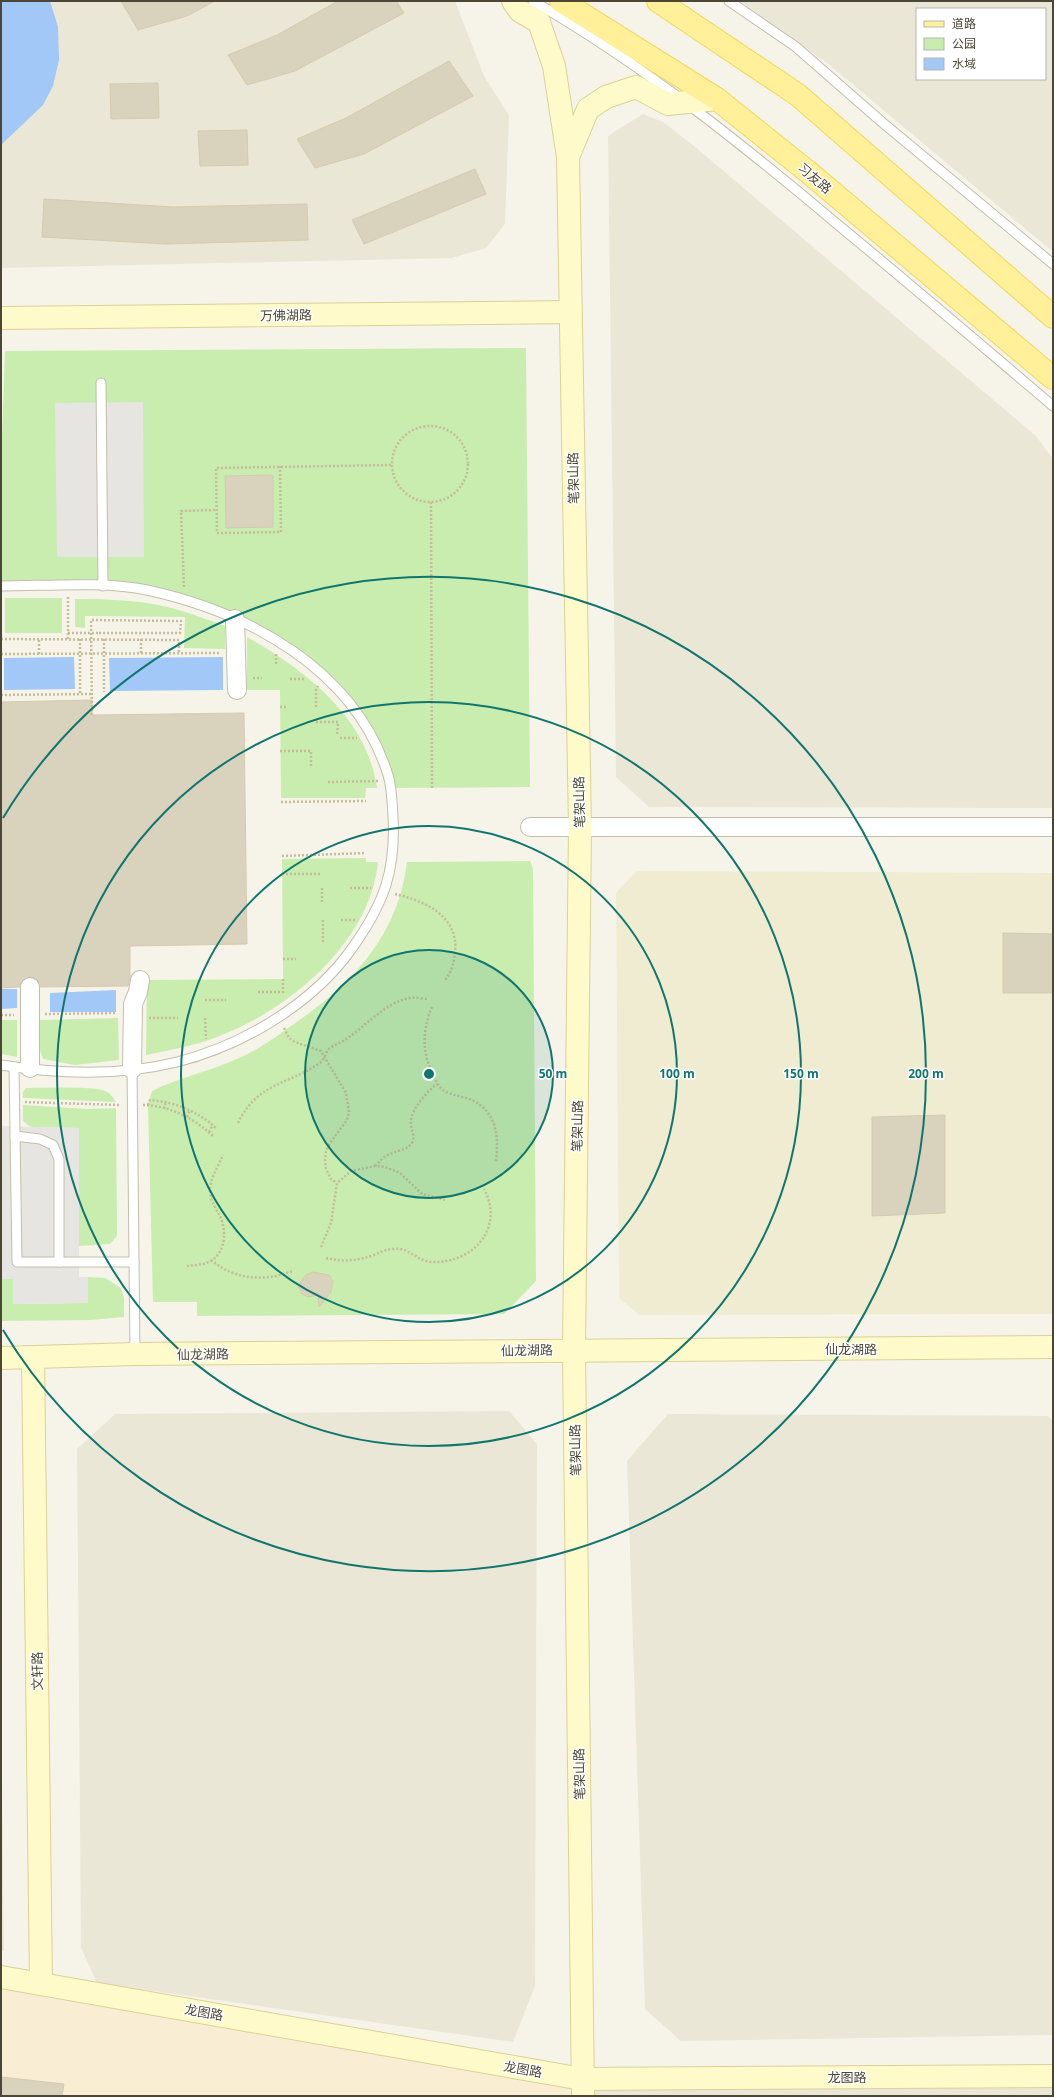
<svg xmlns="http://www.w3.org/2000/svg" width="1054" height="2097" font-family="'Open Sans','Noto Sans SC',sans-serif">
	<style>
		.residential { fill: #eae7d7; fill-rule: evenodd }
		.commercial { fill: #f9eed3 }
		.education { fill: #f0ecd2 }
		.green { fill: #c8edaf }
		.parking { fill: #e7e5e1 }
		.water { fill: #a1c8f7 }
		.building { fill: #d9d2bd; stroke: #d4cbb0 }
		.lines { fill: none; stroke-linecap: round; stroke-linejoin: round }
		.lane-casing { stroke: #c2beab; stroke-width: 11 }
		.street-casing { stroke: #c2beab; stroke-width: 20 }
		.secondary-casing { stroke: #dad195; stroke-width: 24 }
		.primary-casing { stroke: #efd85e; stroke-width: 24 }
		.path { stroke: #c6bc9a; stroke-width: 2.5; stroke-dasharray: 2 2; stroke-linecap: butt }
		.lane { stroke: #fff; stroke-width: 9 }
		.street { stroke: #fff; stroke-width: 18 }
		.secondary { stroke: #fffaca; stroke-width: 22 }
		.primary { stroke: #fff099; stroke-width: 22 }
		.path-bridge { stroke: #c6bc9a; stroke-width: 2.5; stroke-dasharray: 2 2; stroke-linecap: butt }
		.ring { fill: none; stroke: #0f766e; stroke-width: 2 }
		.labels { text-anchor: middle; stroke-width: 3; stroke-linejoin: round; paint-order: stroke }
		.street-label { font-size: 13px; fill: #4b4636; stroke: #fff }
		.centre { fill: #0f766e; stroke: #fff; stroke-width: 2 }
		.ring-label { font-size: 12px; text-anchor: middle; font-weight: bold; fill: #0f766e; stroke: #fff; stroke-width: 3; stroke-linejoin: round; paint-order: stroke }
	</style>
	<rect width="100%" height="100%" fill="#f6f4e9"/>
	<g class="residential">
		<polygon points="1,1 455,1 484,76 509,115 505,224 486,248 452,258 1,268"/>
		<path d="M740 1H1053V252L827 63ZM917 9H1045V79H917Z"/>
		<polygon points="643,114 663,122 694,146 1036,436 1053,459 1053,808 649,807 616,777 608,136"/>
		<polygon points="509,1411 537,1444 535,1986 513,2042 97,1983 81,1948 77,1449 115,1414"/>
		<polygon points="668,1414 1048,1416 1053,1421 1053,2035 681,2041 645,2009 627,1461"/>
		<polygon points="1,1687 4,1951 1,1951"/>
		<polygon points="1053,2076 1053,2096 583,2096 582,2079"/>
	</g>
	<polygon class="commercial" points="1,1977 582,2079 583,2096 1,2096"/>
	<polygon class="education" points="637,871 1053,873 1053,1314 639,1315 619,1298 616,893"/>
	<g class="green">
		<polygon points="526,348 530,787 391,788 370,732 324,675 281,642 222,614 144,590 1,586 1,465 5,351"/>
		<rect x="5" y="598" width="57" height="35"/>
		<path d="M75 599C111 599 147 600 182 611 196 615 211 621 225 626V649L184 648 185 617 85 616V628L75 627Z"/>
		<path d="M247 637C305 670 367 717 377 788H366L365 798H281L280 690H247Z"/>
		<path d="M366 858V862H378C370 943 289 1010 217 1037 194 1046 170 1050 146 1055L147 980 283 979 282 859Z"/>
		<path d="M530 861 533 869 536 1281 504 1314 197 1316V1302H153L148 1105 152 1091C180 1077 211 1071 239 1058 258 1050 274 1038 291 1026 351 985 398 937 407 862Z"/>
		<polygon points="118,1018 119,1060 75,1065 43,1059 40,1050 40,1020"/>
		<polygon points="1,1020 17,1020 17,1057 1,1054"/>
		<path d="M26 1088C42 1088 93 1086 105 1091 110 1093 114 1098 116 1102L23 1098V1092Z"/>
		<polygon points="23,1105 87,1109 116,1108 117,1236 110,1244 79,1246 79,1128 31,1127 23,1121"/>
		<polygon points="88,1277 105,1278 121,1288 124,1298 124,1317 91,1320 1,1321 1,1279 13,1279 13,1304 88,1303"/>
	</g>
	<g class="parking">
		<polygon points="143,402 144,557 57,557 55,403"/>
		<polygon points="1,1126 79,1128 79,1277 88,1277 88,1303 13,1304 13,1279 1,1279"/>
	</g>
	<g class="water">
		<polygon points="1,1 50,1 58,27 59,60 53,86 43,105 1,145"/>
		<polygon points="74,657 75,689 4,690 4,658"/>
		<polygon points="223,657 223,690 110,691 109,658"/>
		<polygon points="1,989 17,989 17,1008 1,1009"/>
		<polygon points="116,990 116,1012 50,1012 50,993"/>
	</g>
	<g class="building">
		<polygon points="121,1 215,1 187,16 138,30"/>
		<polygon points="338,1 396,1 404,13 295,71 247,85 228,55 277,35"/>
		<polygon points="449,61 473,96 364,154 315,168 297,139 346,118"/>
		<polygon points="158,83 159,118 111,119 110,84"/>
		<polygon points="247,130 248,165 200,166 198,131"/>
		<polygon points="475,169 486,194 364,244 352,220"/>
		<polygon points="44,199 173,207 307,204 308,240 166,244 42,237"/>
		<polygon points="273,475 273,527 226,528 225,476"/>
		<polygon points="92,700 92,715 244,713 247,944 130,946 130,977 128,986 40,987 36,978 30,977 21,981 20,987 1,988 1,702"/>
		<polygon points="1003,933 1053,934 1053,993 1003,993"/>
		<polygon points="945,1115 945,1213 872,1216 872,1117"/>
		<polygon points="313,1272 329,1275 333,1281 331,1292 319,1307 318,1295 308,1297 302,1294 299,1288 301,1281 306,1275"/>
		<polygon points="1,2077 64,2084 62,2096 1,2096"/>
	</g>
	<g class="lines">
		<g class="lane-casing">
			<g id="lane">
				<path d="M533 1C642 64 741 143 837 224 910 284 981 345 1053 406"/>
				<polyline points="729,1 796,47 883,123 1053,264"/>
				<polyline points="101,383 103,586"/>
				<path d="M1 586C45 586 104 581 147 590 248 612 355 669 388 775 392 788 392 802 393 816 396 871 384 903 353 947 314 1003 244 1045 177 1062 121 1076 58 1074 1 1065"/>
				<polyline points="14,1067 17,1262 134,1262"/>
				<polyline points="132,1069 135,1354"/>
				<polyline points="15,1136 40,1139 53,1145 59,1159 59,1262"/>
			</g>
		</g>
		<g class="street-casing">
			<g id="street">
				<polyline points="235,619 237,690"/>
				<polyline points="530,827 1053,827"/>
				<polyline points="30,1068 30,987"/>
				<polyline points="132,1069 133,1004 138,992 140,980"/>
			</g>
		</g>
		<g class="secondary-casing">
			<g id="secondary">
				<polyline points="513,1 520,11 539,22 554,66 568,157 588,109 606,97 636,87 668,104 717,99"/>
				<polyline points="568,157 580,828 574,1350 583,2096"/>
				<polyline points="1,318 570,312"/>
				<polyline points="1,1358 135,1354 1053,1347"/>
				<polyline points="33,1358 41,1984"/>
				<polyline points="1,1977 582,2079 1053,2076"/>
			</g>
		</g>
		<g class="primary-casing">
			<g id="primary">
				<polyline points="561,1 717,99 807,171 1053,378"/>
				<polyline points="658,1 798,95 1053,317"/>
			</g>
		</g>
		<g class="path">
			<circle cx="430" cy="464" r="38"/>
			<polyline points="280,466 281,532 217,533 216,468 392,465"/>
			<polyline points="431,502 432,788"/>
			<polyline points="184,587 181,511 216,510"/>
			<polyline points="68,633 98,633"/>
			<polyline points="1,639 179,640 179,653"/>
			<polyline points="68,639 68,597"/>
			<polyline points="80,639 80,695"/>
			<polyline points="104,639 104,692"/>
			<polyline points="141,653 141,639"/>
			<polyline points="1,654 220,653"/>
			<polyline points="39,654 39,639"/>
			<polyline points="276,654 276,666"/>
			<polyline points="253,678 262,678"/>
			<polyline points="290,679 306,679"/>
			<polyline points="1,695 92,694"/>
			<polyline points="280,707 288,707"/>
			<polyline points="316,707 316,690 318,686"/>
			<polyline points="316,722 338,722 337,736"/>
			<polyline points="340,738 357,738"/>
			<polyline points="280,751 311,751 311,766"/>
			<polyline points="328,782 378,781"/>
			<polyline points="281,802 366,801"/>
			<polyline points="282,856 366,853"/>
			<polyline points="282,874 321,874"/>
			<polyline points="322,888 322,904"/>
			<polyline points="350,888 371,888"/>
			<path d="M395 894C425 901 459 916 455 952 454 963 452 971 445 980"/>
			<polyline points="341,920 356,920"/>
			<polyline points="323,942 323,920"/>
			<polyline points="283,959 296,959"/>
			<polyline points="258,992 283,992 283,979"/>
			<polyline points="205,1000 226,1000"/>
			<path d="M432 1007C422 1031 422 1052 433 1075 436 1081 438 1086 443 1090 452 1096 463 1096 472 1100 497 1112 499 1137 496 1161"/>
			<polyline points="45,1014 116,1013"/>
			<polyline points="1,1015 14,1015"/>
			<polyline points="149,1018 178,1018"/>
			<polyline points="205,1018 206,1039"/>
			<polyline points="284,1028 289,1038 295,1042 321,1051 346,1093 349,1112 347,1120 330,1143 326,1151 325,1161 326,1169 331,1179 337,1183"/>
			<polyline points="25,1102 120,1105"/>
			<path d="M143 1105C169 1105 195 1119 213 1136"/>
			<path d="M148 1105 150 1100C175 1102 197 1111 216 1128"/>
			<polyline points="164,1109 166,1101"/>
			<polyline points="187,1117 190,1110"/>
			<path d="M238 1123C258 1082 288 1085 320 1063 325 1059 325 1052 330 1048 336 1044 343 1042 349 1037 368 1024 386 1002 410 998 416 997 423 999 428 999"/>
			<polyline points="209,1132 213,1125"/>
			<path d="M375 1166C380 1161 384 1156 390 1154 398 1150 406 1151 412 1143 416 1135 410 1129 411 1121 411 1110 428 1090 437 1084"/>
			<polyline points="321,1247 331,1223 337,1183 351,1171 375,1166 385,1167 400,1173 422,1194 445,1200"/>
			<path d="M326 1258C343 1262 357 1261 374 1255 381 1252 387 1249 394 1249 409 1247 417 1261 431 1262 473 1264 505 1228 484 1189"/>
			<path d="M211 1260C235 1280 264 1282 293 1271"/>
			<path d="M187 1266C194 1265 202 1265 209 1262 226 1253 227 1231 220 1216 216 1209 211 1201 210 1193 209 1180 218 1167 223 1155"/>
		</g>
		<use href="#lane" class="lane"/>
		<use href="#street" class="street"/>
		<use href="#secondary" class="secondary"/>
		<use href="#primary" class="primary"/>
		<polyline class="path-bridge" points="92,715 91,620 181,621 180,633 98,633"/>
	</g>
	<circle cx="429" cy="1074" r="124" fill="#0f766e" fill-opacity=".12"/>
	<g class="ring">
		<circle cx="429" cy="1074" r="124"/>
		<circle cx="429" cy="1074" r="248"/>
		<circle cx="429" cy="1074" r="372"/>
		<path d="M3 818A497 497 0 1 1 3 1330"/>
	</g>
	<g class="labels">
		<g class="street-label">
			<text transform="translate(815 178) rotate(40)" y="5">习友路</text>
			<text transform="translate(286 315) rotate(-1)" y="5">万佛湖路</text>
			<text transform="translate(573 478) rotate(-91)" y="5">笔架山路</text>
			<text transform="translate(579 802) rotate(-91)" y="5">笔架山路</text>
			<text transform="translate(577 1126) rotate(-89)" y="5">笔架山路</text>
			<text x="851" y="1354">仙龙湖路</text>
			<text transform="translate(527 1350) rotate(-1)" y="5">仙龙湖路</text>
			<text transform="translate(203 1354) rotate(-1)" y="5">仙龙湖路</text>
			<text transform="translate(575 1450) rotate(-91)" y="5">笔架山路</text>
			<text transform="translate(37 1671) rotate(-91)" y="5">文轩路</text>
			<text transform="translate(579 1774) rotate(-91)" y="5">笔架山路</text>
			<text transform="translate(204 2012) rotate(10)" y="5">龙图路</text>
			<text transform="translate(523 2069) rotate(10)" y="5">龙图路</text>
			<text x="847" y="2082">龙图路</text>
		</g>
	</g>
	<circle cx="429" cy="1074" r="6" class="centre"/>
	<g class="ring-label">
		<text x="553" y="1078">50 m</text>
		<text x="677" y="1078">100 m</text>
		<text x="801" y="1078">150 m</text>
		<text x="926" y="1078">200 m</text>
	</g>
	<rect width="1054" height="2097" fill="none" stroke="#4b4636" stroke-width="4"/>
	<rect x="916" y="8" width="130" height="72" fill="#ffffff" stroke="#b7b5af"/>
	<rect x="924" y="21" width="20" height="6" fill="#fff099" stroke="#b7b5af"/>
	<text x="952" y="28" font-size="12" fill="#4b4636">道路</text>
	<rect x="924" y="38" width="20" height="12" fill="#c8edaf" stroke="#b7b5af"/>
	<text x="952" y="48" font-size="12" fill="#4b4636">公园</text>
	<rect x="924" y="58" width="20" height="12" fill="#a1c8f7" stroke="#b7b5af"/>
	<text x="952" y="68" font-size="12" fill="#4b4636">水域</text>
</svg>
